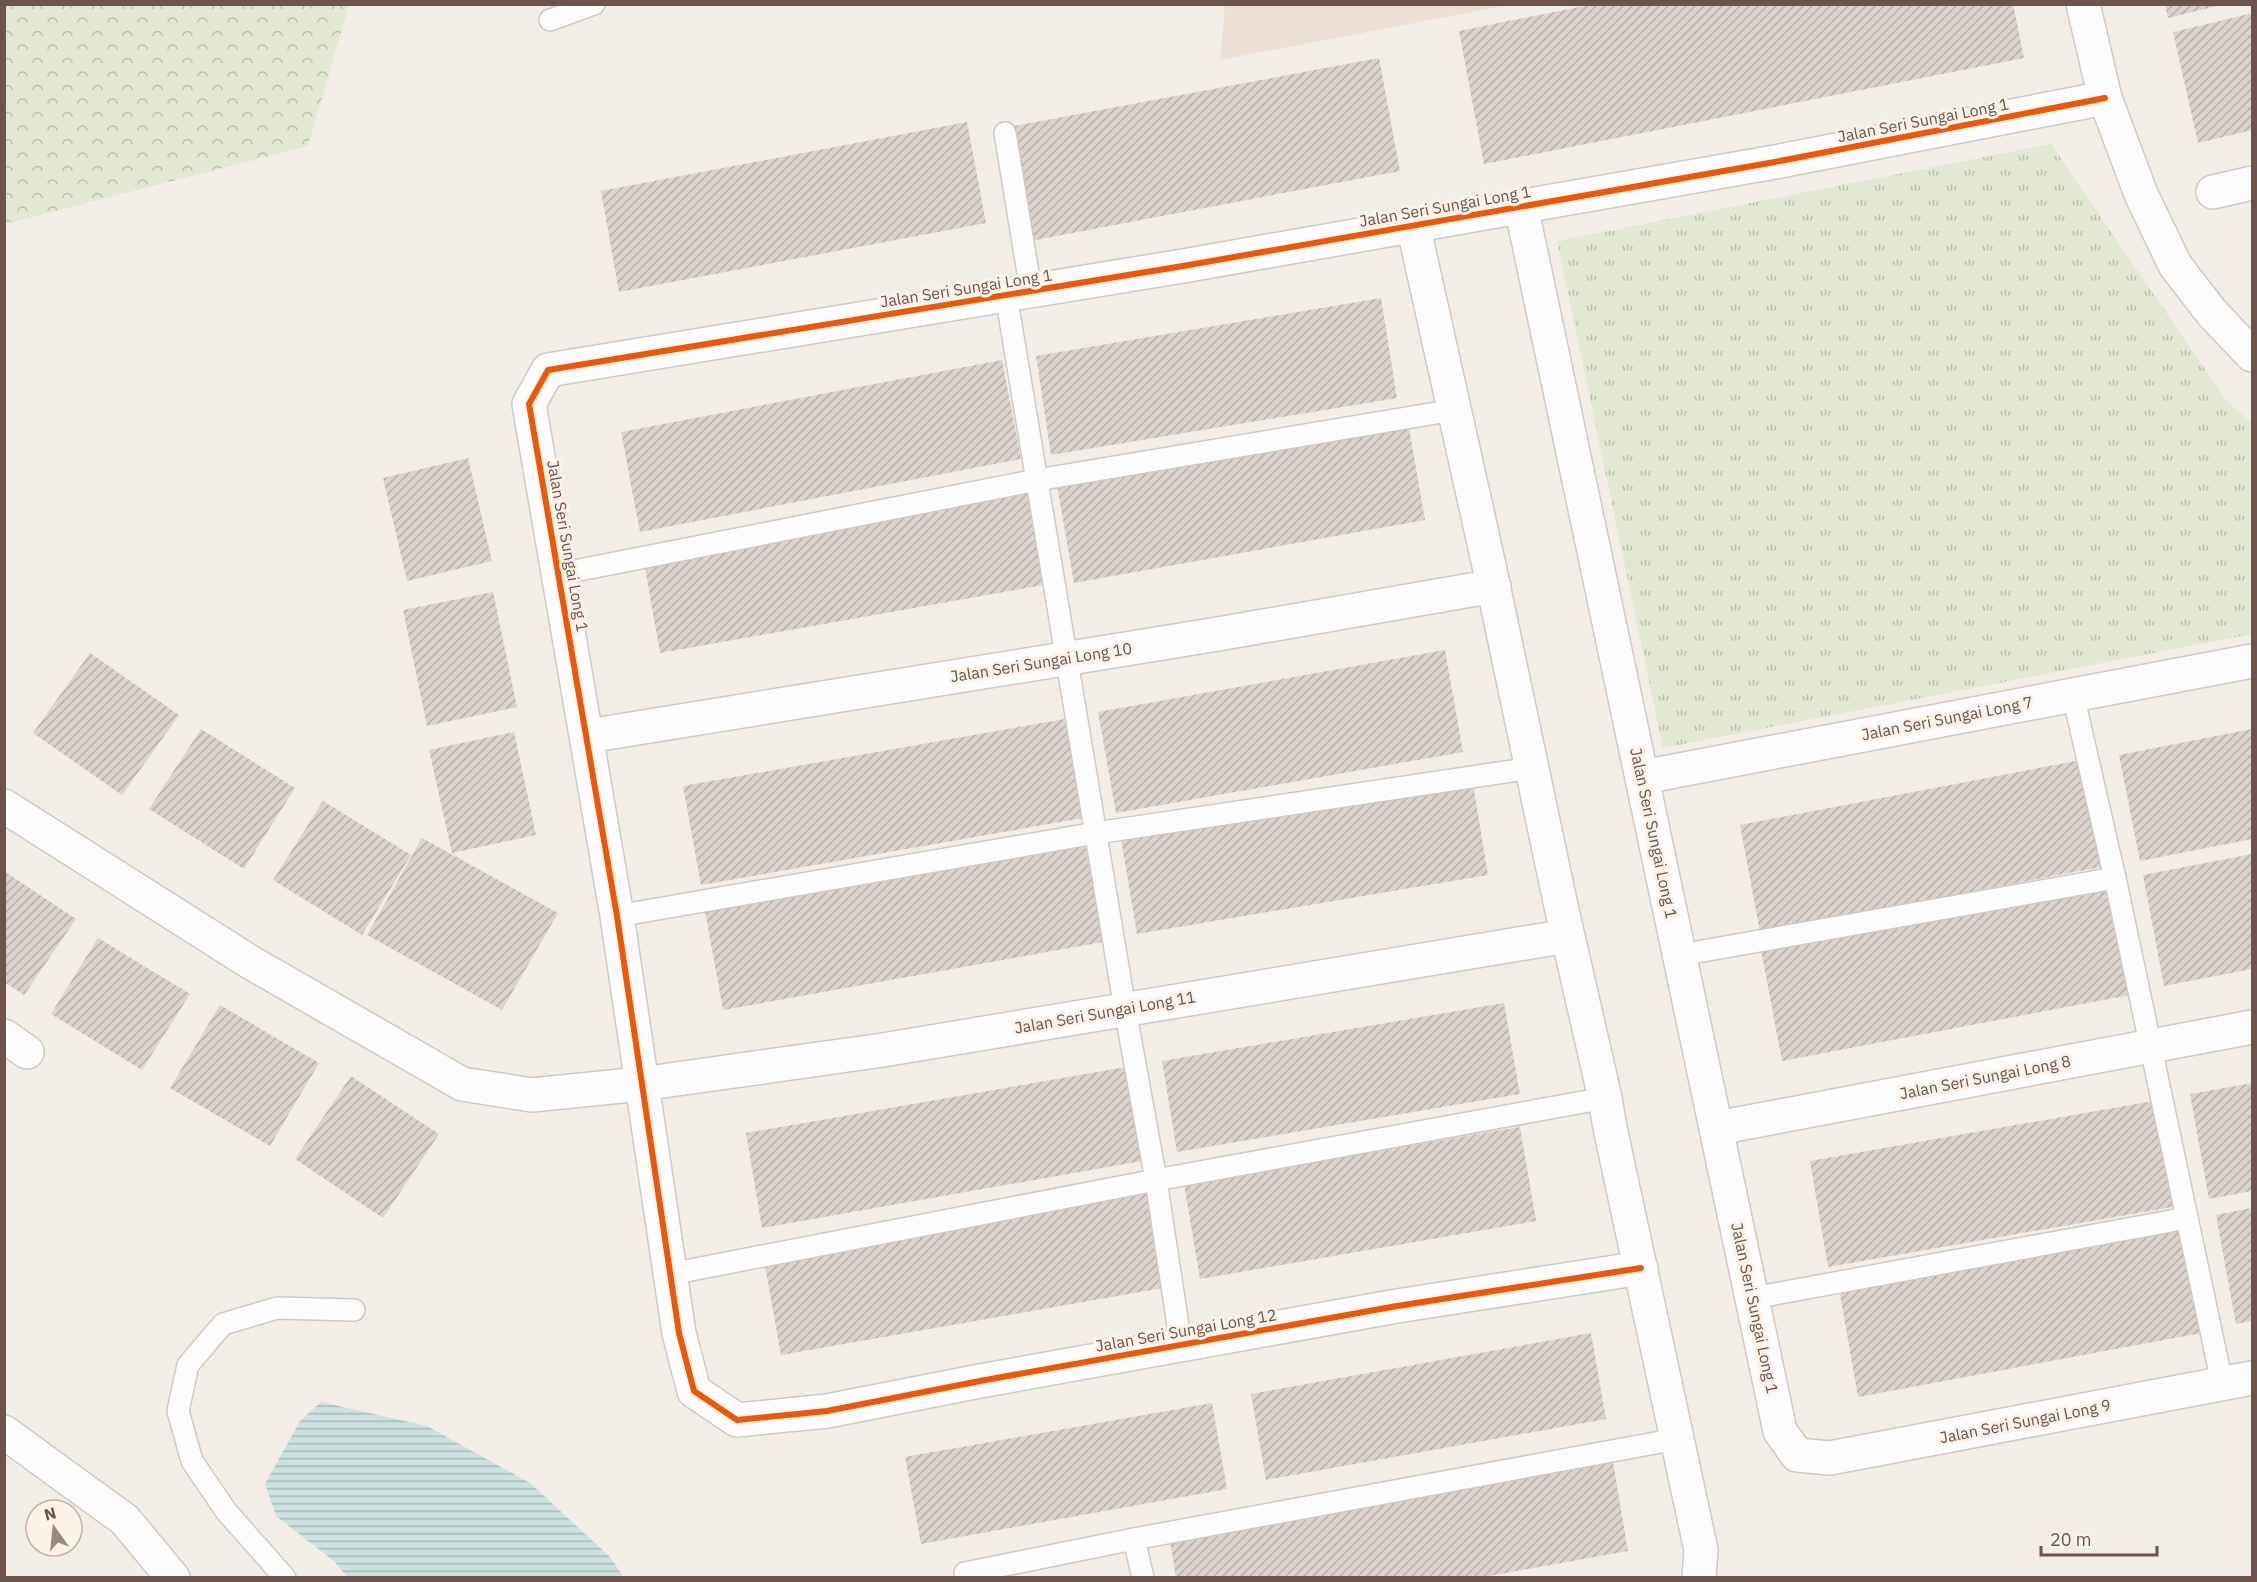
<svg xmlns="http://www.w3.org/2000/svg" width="2257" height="1582" font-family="'IBM Plex Sans',sans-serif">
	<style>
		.residential { fill: #ecdfd6 }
		.forest { fill: url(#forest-crowns) }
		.park { fill: url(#park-tufts) }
		.water { fill: url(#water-rules) }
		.building { fill: url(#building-hatch) }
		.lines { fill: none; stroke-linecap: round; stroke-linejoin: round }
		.lane-casing { stroke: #d0c9c4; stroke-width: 24 }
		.street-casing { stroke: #d0c9c4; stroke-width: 36 }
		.lane { stroke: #fdfcfc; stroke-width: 21 }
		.street { stroke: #fdfcfc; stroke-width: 33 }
		.cycleway-casing { stroke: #fcf2e8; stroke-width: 10 }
		.cycleway { stroke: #e8590c; stroke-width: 6 }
		.labels { text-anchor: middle; stroke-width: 6; stroke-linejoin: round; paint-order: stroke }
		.street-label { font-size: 16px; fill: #6c544d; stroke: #fcf2e8 }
	</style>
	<defs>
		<pattern id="forest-crowns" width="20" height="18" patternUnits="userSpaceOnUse" patternTransform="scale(1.5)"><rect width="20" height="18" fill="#e2e8d4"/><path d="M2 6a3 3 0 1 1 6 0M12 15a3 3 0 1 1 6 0" fill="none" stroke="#bbbfae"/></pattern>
		<pattern id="park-tufts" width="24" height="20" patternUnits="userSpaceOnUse" patternTransform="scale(1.5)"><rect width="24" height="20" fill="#e2e8d4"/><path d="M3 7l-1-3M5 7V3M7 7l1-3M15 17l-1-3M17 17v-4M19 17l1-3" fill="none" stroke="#bbbfae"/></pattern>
		<pattern id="water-rules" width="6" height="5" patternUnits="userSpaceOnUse" patternTransform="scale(1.5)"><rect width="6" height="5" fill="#cbe2e1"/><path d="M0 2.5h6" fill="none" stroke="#a9bab9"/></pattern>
		<pattern id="building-hatch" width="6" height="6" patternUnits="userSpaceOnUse" patternTransform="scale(1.5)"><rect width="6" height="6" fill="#dcd3ce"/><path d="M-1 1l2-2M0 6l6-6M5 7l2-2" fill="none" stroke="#b6aea9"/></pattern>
	</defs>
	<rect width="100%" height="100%" fill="#f3ede8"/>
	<polygon class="residential" points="1225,5 1225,4 1509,5 1220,60"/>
	<polygon class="forest" points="5,4 349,4 349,5 308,146 5,224"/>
	<polygon class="park" points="2051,144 2226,400 2252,424 2252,634 1663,748 1557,241"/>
	<polygon class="water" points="321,1402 427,1426 530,1483 609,1556 624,1577 347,1577 335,1562 276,1516 265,1484 300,1421"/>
	<g class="building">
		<polygon points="1594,4 2013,4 2024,58 1484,164 1459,31"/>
		<polygon points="2165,4 2221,4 2221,5 2168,18"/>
		<polygon points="2249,14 2252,14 2252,130 2198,143 2173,32"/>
		<polygon points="1379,58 1400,171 1030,241 1009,127"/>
		<polygon points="967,122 986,223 619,292 601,191"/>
		<polygon points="1381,298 1397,398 1051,455 1036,356"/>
		<polygon points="1002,360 1021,459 640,532 621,432"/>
		<polygon points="1408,422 1425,520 1074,583 1057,485"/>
		<polygon points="468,458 492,561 407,581 383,478"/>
		<polygon points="1026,488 1043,585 660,653 643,556"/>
		<polygon points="493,592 517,707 427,726 403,610"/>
		<polygon points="1445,650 1463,752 1116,813 1098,712"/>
		<polygon points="90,653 179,715 122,795 33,733"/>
		<polygon points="1065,719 1083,818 701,885 683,786"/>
		<polygon points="201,729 295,788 244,869 149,809"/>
		<polygon points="2252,729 2252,839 2140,861 2119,755"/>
		<polygon points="514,732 536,835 452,853 429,750"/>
		<polygon points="2086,759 2106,866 1760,932 1740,825"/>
		<polygon points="1472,778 1488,875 1137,934 1121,839"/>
		<polygon points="323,801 411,855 362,935 273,880"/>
		<polygon points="422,838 558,913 502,1010 367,935"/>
		<polygon points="1085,844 1103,942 723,1010 705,911"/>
		<polygon points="2252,854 2252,969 2164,986 2143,875"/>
		<polygon points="4,871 76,919 24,995 4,982"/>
		<polygon points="2109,883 2130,995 1782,1061 1761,950"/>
		<polygon points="98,938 190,994 142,1070 51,1014"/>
		<polygon points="1504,1003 1520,1094 1177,1152 1162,1061"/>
		<polygon points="220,1005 319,1063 270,1146 170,1088"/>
		<polygon points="1126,1067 1142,1161 762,1228 746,1133"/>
		<polygon points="351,1076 439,1134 383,1218 295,1159"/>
		<polygon points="2252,1083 2252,1191 2209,1199 2190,1094"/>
		<polygon points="2159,1100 2178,1206 1828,1267 1810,1161"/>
		<polygon points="1520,1127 1536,1221 1200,1279 1184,1184"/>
		<polygon points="1146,1193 1163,1288 781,1355 764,1260"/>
		<polygon points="2251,1208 2252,1321 2236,1324 2216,1215"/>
		<polygon points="2187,1219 2207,1332 1858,1397 1838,1283"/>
		<polygon points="1591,1333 1606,1419 1266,1480 1251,1394"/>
		<polygon points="1212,1403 1227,1489 921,1544 905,1457"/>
		<polygon points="1612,1457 1628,1551 1478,1578 1176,1578 1169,1534"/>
	</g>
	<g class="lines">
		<g class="lane-casing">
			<g id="lane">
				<polyline points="550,20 594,4"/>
				<polyline points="1005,133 1031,291"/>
				<polyline points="1006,295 1125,1009 1156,1180 1181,1345"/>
				<polyline points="559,574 1037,480 1454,410"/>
				<polyline points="2073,695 2115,878 2222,1383"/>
				<polyline points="617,916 1096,833 1532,768"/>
				<polyline points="1680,955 2115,878"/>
				<polyline points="670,1274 1156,1180 1605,1098"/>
				<polyline points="1753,1298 2187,1218"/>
				<polyline points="1134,1539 1143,1578"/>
				<polyline points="965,1573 1134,1539 1677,1439"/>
				<polyline points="285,1578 226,1511 192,1461 178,1411 188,1365 223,1324 277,1308 354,1310"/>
			</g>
		</g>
		<g class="street-casing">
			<g id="street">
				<polyline points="2083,4 2105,98 2141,194 2175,265 2212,313 2252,355"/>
				<polyline points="2213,192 2252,183"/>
				<polyline points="1521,206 1780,1431 1797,1455 1830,1458 2252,1378"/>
				<polyline points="1413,225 1488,561 1561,906 1605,1098 1610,1128 1701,1550 1699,1578"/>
				<polyline points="588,736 1218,634 1494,586"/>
				<polyline points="1643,777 2252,661"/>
				<polyline points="4,806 250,962 462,1084 532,1095 641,1084 883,1050 1567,936"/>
				<polyline points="4,1036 27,1052"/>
				<polyline points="1717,1128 2252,1027"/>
				<polyline points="1641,1268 1397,1306 980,1381 827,1411 737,1420 694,1391 679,1333 617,916 529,404 548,370 1183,266 1775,162 2105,98"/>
				<polyline points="4,1432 125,1520 173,1578"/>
			</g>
		</g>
		<use href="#lane" class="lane"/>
		<use href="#street" class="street"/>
		<g class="cycleway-casing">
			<polyline id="cycleway" points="1641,1268 1397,1306 980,1381 827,1411 737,1420 694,1391 679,1333 617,916 529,404 548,370 1183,266 1775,162 2105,98"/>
		</g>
		<use href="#cycleway" class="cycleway"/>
	</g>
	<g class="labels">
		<g class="street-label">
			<text transform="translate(1923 120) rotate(-11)" y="6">Jalan Seri Sungai Long 1</text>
			<text transform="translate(1445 206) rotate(-10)" y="6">Jalan Seri Sungai Long 1</text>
			<text transform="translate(966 288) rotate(-9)" y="6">Jalan Seri Sungai Long 1</text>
			<text transform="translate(568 546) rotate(80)" y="6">Jalan Seri Sungai Long 1</text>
			<text transform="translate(1041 662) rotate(-9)" y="6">Jalan Seri Sungai Long 10</text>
			<text transform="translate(1947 718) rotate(-11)" y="6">Jalan Seri Sungai Long 7</text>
			<text transform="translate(1654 833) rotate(78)" y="6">Jalan Seri Sungai Long 1</text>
			<text transform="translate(1105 1012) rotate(-10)" y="6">Jalan Seri Sungai Long 11</text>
			<text transform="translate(1985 1077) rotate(-11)" y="6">Jalan Seri Sungai Long 8</text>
			<text transform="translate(1755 1308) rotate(78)" y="6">Jalan Seri Sungai Long 1</text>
			<text transform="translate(1186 1330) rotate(-10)" y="6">Jalan Seri Sungai Long 12</text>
			<text transform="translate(2025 1421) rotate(-11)" y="6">Jalan Seri Sungai Long 9</text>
		</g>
	</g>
	<rect width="2257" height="1582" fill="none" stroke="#6c544d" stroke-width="12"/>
	<g transform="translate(54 1528) rotate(345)"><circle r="28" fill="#fcf2e8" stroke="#c2b3aa" stroke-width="1.5"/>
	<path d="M0-4.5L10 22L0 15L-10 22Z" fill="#9b8a83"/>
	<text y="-9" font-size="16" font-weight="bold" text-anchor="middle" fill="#6c544d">N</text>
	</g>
	<path d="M2041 1546v9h116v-9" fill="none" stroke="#6c544d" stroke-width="3"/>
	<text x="2050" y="1546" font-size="18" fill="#6c544d" stroke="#fcf2e8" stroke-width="4.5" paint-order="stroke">20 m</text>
</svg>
